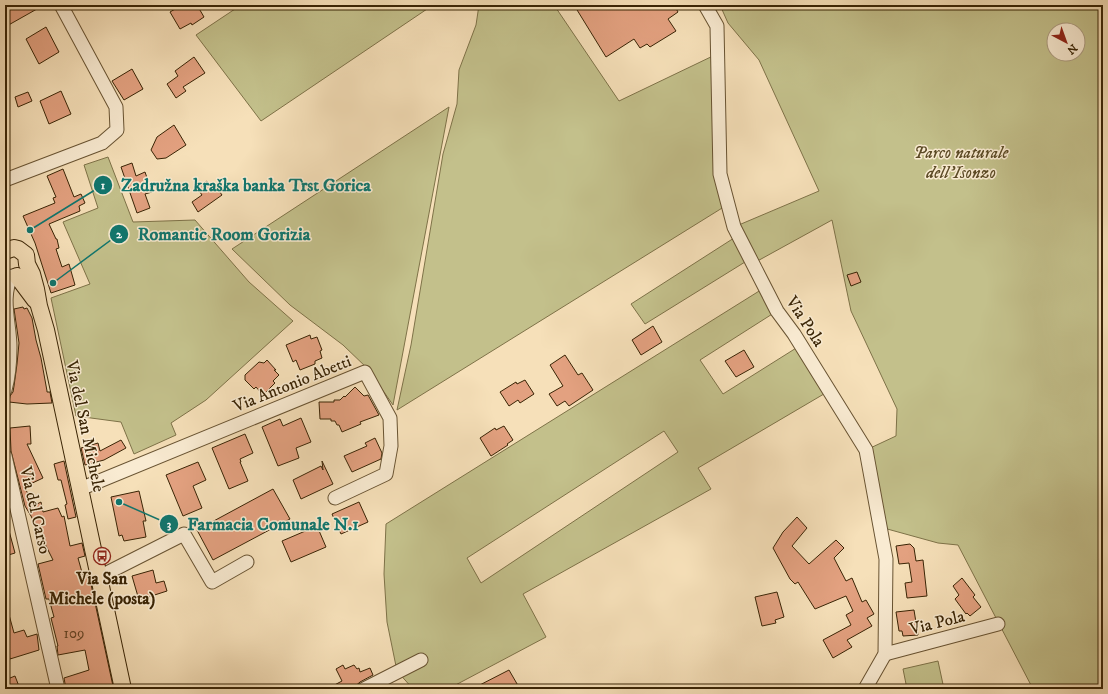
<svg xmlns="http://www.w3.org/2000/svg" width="1108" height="694" font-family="'IM FELL DW Pica',serif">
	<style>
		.green { fill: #c3c08b; stroke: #7e7248; fill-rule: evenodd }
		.building { fill: #e3a180; stroke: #392405 }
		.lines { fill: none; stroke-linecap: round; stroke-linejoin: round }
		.minor-casing { stroke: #685332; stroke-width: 15 }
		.major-casing { stroke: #392405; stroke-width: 18 }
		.minor { stroke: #f9ebd2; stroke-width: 13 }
		.major { stroke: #f6e0b9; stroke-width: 16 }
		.labels { text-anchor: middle; stroke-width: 3; stroke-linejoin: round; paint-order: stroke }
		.number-label { font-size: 15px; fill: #644324 }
		.park-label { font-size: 17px; font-style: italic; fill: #5c4b26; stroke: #f9ebd2 }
		.street-label { font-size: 17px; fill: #392405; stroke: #f9ebd2 }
		.poi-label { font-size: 17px; font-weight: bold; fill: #392405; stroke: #f9ebd2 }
		.leader { fill: none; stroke: #0f766e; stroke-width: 1.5 }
		.callout-dot { fill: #0f766e; stroke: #f9ebd2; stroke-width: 1.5 }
		.mark-label { font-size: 12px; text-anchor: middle; font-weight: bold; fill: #fff }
		.callout-label { font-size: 18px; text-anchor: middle; font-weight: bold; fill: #0f766e; stroke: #f9ebd2; stroke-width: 3; stroke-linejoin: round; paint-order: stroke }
	</style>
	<rect width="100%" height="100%" fill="#f6e0b9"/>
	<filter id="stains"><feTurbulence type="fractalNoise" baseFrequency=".005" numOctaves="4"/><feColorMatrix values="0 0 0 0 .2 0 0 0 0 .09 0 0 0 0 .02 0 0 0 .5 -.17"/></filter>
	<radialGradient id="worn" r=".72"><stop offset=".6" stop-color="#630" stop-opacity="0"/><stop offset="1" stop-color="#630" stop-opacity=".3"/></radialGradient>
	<g class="green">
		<polygon points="241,5 433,5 261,121 196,35"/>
		<polygon points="479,5 554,5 619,101 717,54 727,205 397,410 411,345 443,154 457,104 459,70 476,25"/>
		<path d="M720 5H1103V689H1033L958 545 938 543 880 527 866 450 896 436 897 409 851 311 832 220 752 264 734 227 819 191 759 60 728 23ZM1054 30H1078V54H1054Z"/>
		<polygon points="449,107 393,405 368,369 343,345 290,305 232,249"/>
		<polygon points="108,157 133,222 195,220 249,282 293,321 206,400 171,423 176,435 134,454 121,422 76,416 51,298 90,284 63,222 98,208 84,165"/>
		<polygon points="734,238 745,262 645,324 631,304"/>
		<path d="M764 288 777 311 700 360 723 394 801 345 829 391 698 468 711 489 523 594 546 637 448 689H413L397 671 387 622 384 574 386 524ZM664 431 678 452 481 583 467 558Z"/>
		<polygon points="938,661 944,689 907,689 903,669"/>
	</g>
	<g class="building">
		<polygon points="5,5 44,5 5,27"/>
		<polygon points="182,5 197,5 204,17 192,25 191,23 180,29 170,12"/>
		<polygon points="574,5 674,5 678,12 668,19 676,31 650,47 647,44 640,48 634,39 606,57"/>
		<polygon points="46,27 59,52 39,64 26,39"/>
		<polygon points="194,57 205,73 183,87 186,91 176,98 167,84 178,76 175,71"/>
		<polygon points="132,69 143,89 124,100 112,81"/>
		<polygon points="61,91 71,114 49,124 40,101"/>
		<polygon points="28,92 32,101 18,107 15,97"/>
		<polygon points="174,125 186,145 166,158 157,159 151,150 157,137"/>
		<polygon points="132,163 136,176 145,172 152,192 145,194 150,208 137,213 121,167"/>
		<polygon points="63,169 74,197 81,194 85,203 79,206 80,211 49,224 56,239 57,239 59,248 56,249 62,267 69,264 75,285 51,293 35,243 23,216 55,203 53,198 56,197 47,176"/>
		<polygon points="207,181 212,189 215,187 216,189 217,188 222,195 198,212 192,202 202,195 197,188"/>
		<polygon points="857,272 861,282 851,286 847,275"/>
		<polygon points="23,307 24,309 27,308 32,318 36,340 41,358 47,391 47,392 50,392 52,403 27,404 9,402 10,396 13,392 14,386 17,364 19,343 14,309"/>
		<polygon points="653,326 662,342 641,355 632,340"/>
		<polygon points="310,335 311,339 317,337 322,350 320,351 322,358 315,361 315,364 300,370 296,360 293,362 286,345"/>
		<polygon points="744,350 754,367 736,377 725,361"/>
		<polygon points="565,355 578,375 582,373 593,390 569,406 565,401 557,406 549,394 563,386 550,365"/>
		<polygon points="267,360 276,370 274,370 279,375 273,381 275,383 263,395 256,387 254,389 245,380 245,375 259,362 264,363"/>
		<polygon points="525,380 534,394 520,403 518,400 509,406 500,392 516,382 517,384"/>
		<polygon points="355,387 364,396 368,395 379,415 360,422 361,424 342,432 339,425 337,425 335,421 331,421 331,419 320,419 319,402 334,402 334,400 340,400 344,396 345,397"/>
		<polygon points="301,418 311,442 296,448 299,458 278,466 262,427 280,419 283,426"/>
		<polygon points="30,426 31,444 27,444 43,478 24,487 35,505 41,502 43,512 58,508 62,517 64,516 70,546 82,543 85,556 78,558 83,576 89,575 113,686 97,689 66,689 64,678 89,670 85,650 58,655 57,646 58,646 51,618 54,617 49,599 46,599 38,564 53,560 31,516 25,506 11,451 10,428"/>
		<polygon points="504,426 513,440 507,444 508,445 491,456 480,438 495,428 496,430"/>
		<polygon points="245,434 253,453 240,459 241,462 240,462 248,481 229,489 212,448"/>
		<polygon points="375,438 382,453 381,459 352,472 344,456 367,446 365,443"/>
		<polygon points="121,440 126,448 104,460 85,465 81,448 98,443 100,451"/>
		<polygon points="64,461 76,517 68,519 65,505 67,504 61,480 58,480 54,464"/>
		<polygon points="322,461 333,484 301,499 293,480 321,466 323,470"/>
		<polygon points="198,462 206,480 193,486 202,508 183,516 166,475"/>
		<polygon points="273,489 290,519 213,560 197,530"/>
		<polygon points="139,491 146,521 143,521 146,537 124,541 122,535 119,536 111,497"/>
		<polygon points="359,502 368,522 341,534 332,514"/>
		<polygon points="797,517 807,528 792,546 809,564 836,540 844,548 834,558 846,581 852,578 862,602 866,600 874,614 867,618 872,626 847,640 852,647 833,658 823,640 851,625 846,615 853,611 846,596 815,609 798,582 795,584 790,579 773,548 783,532"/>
		<polygon points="317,526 326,547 291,562 282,541"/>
		<polygon points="5,527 8,527 15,553 5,556"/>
		<polygon points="910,544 914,548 916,561 923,560 927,596 907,598 905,583 912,582 909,563 899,564 896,546"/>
		<polygon points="153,570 156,583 164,581 167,591 139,600 132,576"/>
		<polygon points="962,578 975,595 973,597 981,607 970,616 967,613 966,614 955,599 959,595 953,586"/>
		<polygon points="777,592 784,617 775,620 776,623 762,626 755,597"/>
		<polygon points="914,610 918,635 903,636 902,631 899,631 896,612"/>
		<polygon points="5,611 8,611 14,633 24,630 27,637 37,634 39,650 10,659 5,638"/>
		<polygon points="343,665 345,669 354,665 357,669 359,668 360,672 370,668 373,675 360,682 352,689 327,689 342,681 336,669"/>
		<polygon points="509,670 520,689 472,689"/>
		<polygon points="15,676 20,689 8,689 5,680"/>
	</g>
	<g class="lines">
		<g class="minor-casing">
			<g id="minor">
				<polyline points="705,5 717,26 720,174 734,227 777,311 794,334 866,450 886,559 885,654 865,689"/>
				<polyline points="5,180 102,143 117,130 116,107 61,5"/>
				<path d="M5 390C9 376 10 361 10 347 10 324 0 296 12 276"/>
				<polyline points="5,456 58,689"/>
				<polyline points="80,489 365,372 390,418 391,446 386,474 335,498"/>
				<polyline points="99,577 184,534 212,582 247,562"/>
				<polyline points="885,654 998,624"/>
				<polyline points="364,689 421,660"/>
			</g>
		</g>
		<g class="major-casing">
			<g id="major">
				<polyline points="5,251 14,248 18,249 26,255 27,264 32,274 36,289 39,306 46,330 123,689"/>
				<polyline points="17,276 35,300"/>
			</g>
		</g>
		<use href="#minor" class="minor"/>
		<use href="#major" class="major"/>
	</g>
	<defs>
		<g id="bus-ring" transform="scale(0.9)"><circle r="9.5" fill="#f9ebd2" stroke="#8f2418" stroke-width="1.5"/><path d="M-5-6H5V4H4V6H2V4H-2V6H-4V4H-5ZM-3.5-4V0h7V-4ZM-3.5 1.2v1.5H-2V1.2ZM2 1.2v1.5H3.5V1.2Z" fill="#8f2418"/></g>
	</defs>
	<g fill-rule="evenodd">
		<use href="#bus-ring" x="102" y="556"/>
	</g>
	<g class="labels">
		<g class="number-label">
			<text x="74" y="638">109</text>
		</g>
		<g class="park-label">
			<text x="961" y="158">Parco naturale<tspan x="961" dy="20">dell'Isonzo</tspan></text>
		</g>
		<g class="street-label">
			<text transform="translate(806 321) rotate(57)" y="6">Via Pola</text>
			<text transform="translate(292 383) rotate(-22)" y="6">Via Antonio Abetti</text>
			<text transform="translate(86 426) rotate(78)" y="6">Via del San Michele</text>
			<text transform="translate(36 510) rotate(77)" y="6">Via del Carso</text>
			<text transform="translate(937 622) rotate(-14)" y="6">Via Pola</text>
		</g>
		<g class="poi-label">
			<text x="102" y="584">Via San<tspan x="102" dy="20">Michele (posta)</tspan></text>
		</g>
	</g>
	<path class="leader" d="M30 230L103 185M53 283L119 234M119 502L169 524"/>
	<g class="callout-dot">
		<circle cx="30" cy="230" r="4"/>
		<circle cx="53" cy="283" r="4"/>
		<circle cx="119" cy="502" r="4"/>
		<circle cx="103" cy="185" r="10"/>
		<circle cx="119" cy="234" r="10"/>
		<circle cx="169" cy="524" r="10"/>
	</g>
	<g class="mark-label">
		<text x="103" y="189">1</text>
		<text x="119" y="238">2</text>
		<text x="169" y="528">3</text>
	</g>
	<g class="callout-label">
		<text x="246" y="191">Zadružna kraška banka Trst Gorica</text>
		<text x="224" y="240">Romantic Room Gorizia</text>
		<text x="273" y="530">Farmacia Comunale N.1</text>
	</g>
	<rect width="1108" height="694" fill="none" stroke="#f6e0b9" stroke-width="20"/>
	<rect x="6" y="6" width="1096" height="682" fill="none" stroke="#392405" stroke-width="2"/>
	<rect x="10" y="10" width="1088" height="674" fill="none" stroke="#392405"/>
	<g transform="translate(1066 42) rotate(139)"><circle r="19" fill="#f9ebd2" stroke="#ac9b80"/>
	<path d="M0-3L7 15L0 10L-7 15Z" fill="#8f2418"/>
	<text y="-6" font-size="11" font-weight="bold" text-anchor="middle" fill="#392405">N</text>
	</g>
	<rect width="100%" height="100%" filter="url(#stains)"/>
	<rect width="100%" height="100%" fill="url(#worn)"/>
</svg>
